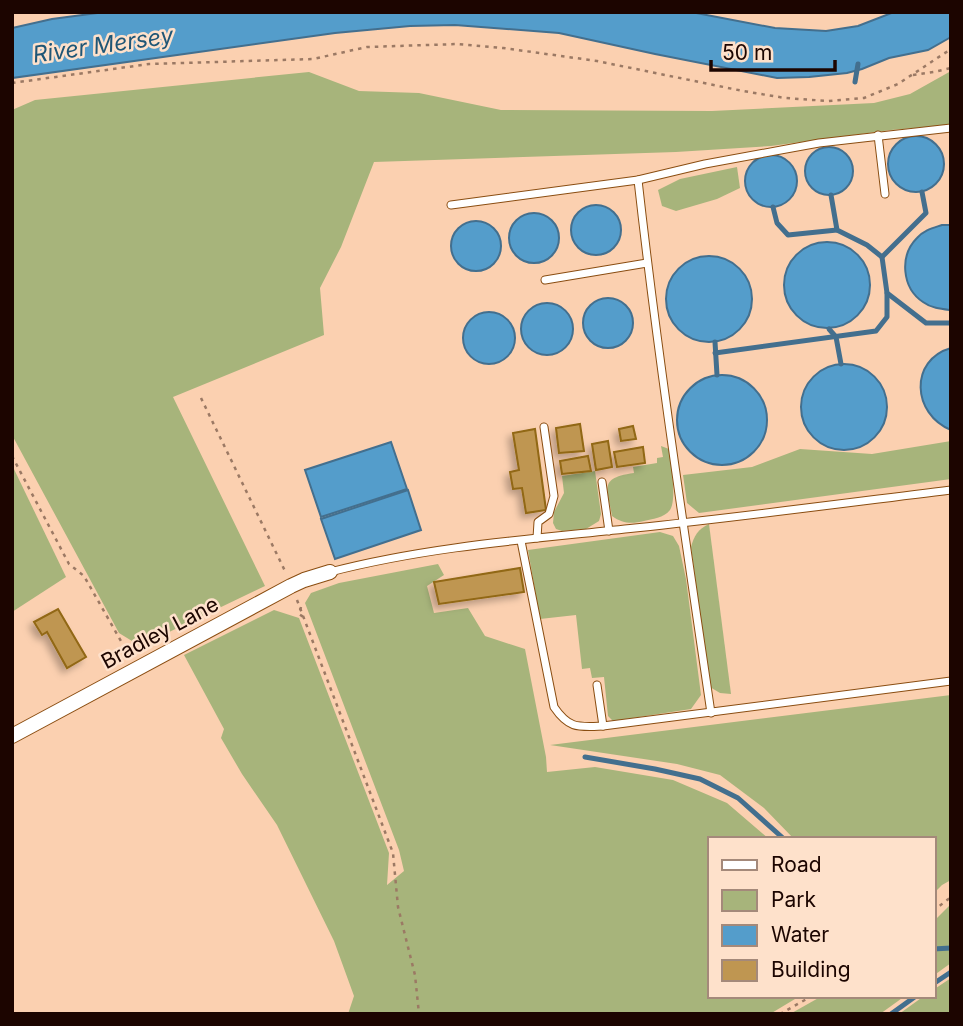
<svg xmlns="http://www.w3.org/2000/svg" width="963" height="1026" font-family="Inter,sans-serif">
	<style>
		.green { fill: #a7b47b }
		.water { fill: #549dcb; stroke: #436f8e; stroke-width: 2 }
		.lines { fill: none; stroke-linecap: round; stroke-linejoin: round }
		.stream { stroke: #436f8e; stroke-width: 5 }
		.building { fill: #bf9651; stroke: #916713; stroke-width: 2; filter: url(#shadow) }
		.lane-casing { stroke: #8a4d11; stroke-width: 9 }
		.street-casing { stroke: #8a4d11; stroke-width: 16 }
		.path { stroke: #9b7964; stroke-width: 2.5; stroke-dasharray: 3.5 5; stroke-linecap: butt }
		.lane { stroke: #fff; stroke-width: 7 }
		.street { stroke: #fff; stroke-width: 14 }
		.labels { text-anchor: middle; stroke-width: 5; stroke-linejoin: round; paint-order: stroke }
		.street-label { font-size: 21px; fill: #1c0500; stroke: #fee1cb }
		.water-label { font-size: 23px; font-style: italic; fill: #1f5676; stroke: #fee1cb }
	</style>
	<defs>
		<filter id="shadow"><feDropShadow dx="-4.5" dy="4.5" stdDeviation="3.5" flood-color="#0004"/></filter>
	</defs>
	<rect width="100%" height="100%" fill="#fbd0b0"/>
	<g class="green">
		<polygon points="951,71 951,125 891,130 771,146 676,152 374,162 341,247 320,288 324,335 173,397 265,586 140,646 119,633 12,435 12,110 35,100 309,72 359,91 419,93 501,110 712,111 874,103 910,94"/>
		<polygon points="737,167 740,188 717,199 676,211 662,206 658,190 680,179"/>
		<polygon points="951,441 951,479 699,513 687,503 683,475 752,467 800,449 872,454"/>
		<path d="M661 446 669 449C671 463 677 500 670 510 664 518 652 519 644 521 632 524 623 524 612 516 607 487 599 478 634 473L633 467 657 463V458L663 457Z"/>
		<polygon points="12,465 66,577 12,612"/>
		<polygon points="595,471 601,514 599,521 586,529 562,531 556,529 553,523 554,512 564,493 562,476"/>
		<path d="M709 524 731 694 720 693 710 687 691 547C694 536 698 529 709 524Z"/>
		<polygon points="660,532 673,536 679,546 686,579 701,695 691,709 613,721 608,716 604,677 592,678 590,668 582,669 576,615 540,619 528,550"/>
		<polygon points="438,564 444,575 427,586 434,613 468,608 485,636 525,649 546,757 547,772 595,767 673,780 727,803 769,839 709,839 709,996 800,996 770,1014 348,1014 354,996 334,941 277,825 242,774 221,738 224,729 184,655 274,610 299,618 389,853 387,885 404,871 399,850 305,603 311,593 339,583"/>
		<polygon points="951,695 951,880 942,885 933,894 933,839 794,839 764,808 720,775 677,764 550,745"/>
		<polygon points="951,904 951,963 933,976 933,922"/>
		<polygon points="951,978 951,1014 899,1014 924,996 933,996 933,990"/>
		<polygon points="822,996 905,996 880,1014 790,1014"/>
	</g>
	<g class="water">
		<polygon points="105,12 691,12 775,28 826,31 858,26 894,12 951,12 951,37 928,50 889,58 862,69 847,73 809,77 777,78 655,54 559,33 455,25 410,26 335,33 12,78 12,28 52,19"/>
		<circle cx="916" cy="164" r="28"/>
		<circle cx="829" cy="171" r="24"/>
		<circle cx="771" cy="181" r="26"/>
		<circle cx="596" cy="230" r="25"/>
		<circle cx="534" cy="238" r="25"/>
		<circle cx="476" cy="246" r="25"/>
		<path d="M942 225H951L950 310C941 309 931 308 923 302 902 288 899 256 917 238 924 230 933 228 942 225Z"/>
		<circle cx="827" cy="285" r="43"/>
		<circle cx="709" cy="299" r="43"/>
		<circle cx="608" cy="323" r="25"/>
		<circle cx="547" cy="329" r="26"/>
		<circle cx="489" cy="338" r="26"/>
		<path d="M951 348V430C912 414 909 360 951 348Z"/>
		<circle cx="844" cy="407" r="43"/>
		<circle cx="722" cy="420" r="45"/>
		<polygon points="391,442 407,489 321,517 305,470"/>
		<polygon points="408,490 421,530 335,559 321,519"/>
	</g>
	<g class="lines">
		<g class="stream">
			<polyline points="855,82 858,64"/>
			<polyline points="922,192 926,213 882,257 887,293 926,323 951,323"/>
			<polyline points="831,195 837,230 867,245 882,257"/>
			<polyline points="773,207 777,223 788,235 837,230"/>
			<polyline points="829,329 836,337 841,364"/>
			<polyline points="715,342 717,375"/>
			<polyline points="715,353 876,331 887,317 887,293"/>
			<polyline points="585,757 655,769 700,779 738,798 784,839"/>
			<polyline points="933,949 951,948"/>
			<polyline points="933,984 951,972"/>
			<polyline points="891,1014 916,996"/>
		</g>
	</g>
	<g class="building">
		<polygon points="580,424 584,451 559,453 556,428"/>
		<polygon points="633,426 636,439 621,441 619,429"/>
		<polygon points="535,429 546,510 526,513 522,488 513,489 510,472 519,470 513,433"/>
		<polygon points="608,441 612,467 596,470 592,444"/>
		<polygon points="643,447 645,463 617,467 614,452"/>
		<polygon points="588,456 591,471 562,474 560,461"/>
		<polygon points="520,568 524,592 439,604 434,582"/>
		<polygon points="58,609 86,657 67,668 47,632 42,635 34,622"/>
	</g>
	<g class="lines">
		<g class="lane-casing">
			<g id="lane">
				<polyline points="878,135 885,194"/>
				<path d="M638 180C658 358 685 536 711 713"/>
				<polyline points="451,205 638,180 705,164 819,143 951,128"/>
				<polyline points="545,280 647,263"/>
				<polyline points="602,482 609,531"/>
				<polyline points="537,538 538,522 549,514 554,496 544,427"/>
				<path d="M521 541 554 707C569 729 578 727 603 726L951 681"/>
				<path d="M330 572C430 546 533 539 635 528 740 517 845 503 951 490"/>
				<polyline points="597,685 603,726"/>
			</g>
		</g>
		<g class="street-casing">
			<polyline id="street" points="12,736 291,586 304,580 330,572"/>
		</g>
		<g class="path">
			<polyline points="913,75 934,72 951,68"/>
			<polyline points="12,83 149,64 313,59 367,47 458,44 503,48 597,61 743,91 785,98 828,101 864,98 898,84 951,49"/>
			<polyline points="201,398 285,571"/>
			<polyline points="12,456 69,564 84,576 130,657"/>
			<polyline points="297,600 393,853 398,907 415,975 419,1014"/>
			<polyline points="301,607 299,614 305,618"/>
			<polyline points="933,911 951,897"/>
			<polyline points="780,1014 812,996"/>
		</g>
		<use href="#lane" class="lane"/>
		<use href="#street" class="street"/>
	</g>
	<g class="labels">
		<g class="street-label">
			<text transform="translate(160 633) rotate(-28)" y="7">Bradley Lane</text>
		</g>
		<g class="water-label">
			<text transform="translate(103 45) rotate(-8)" y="8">River Mersey</text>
		</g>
	</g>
	<rect width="963" height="1026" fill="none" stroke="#1c0500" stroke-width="28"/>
	<rect x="708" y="837" width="228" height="161" fill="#fee1cb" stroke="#a4897a" stroke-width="2"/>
	<rect x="722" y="860" width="35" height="10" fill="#ffffff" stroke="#a4897a" stroke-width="2"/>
	<text x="771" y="872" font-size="21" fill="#1c0500">Road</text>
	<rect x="722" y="890" width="35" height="21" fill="#a7b47b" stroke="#a4897a" stroke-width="2"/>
	<text x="771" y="907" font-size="21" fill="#1c0500">Park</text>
	<rect x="722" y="925" width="35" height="21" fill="#549dcb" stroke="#a4897a" stroke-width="2"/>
	<text x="771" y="942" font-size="21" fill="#1c0500">Water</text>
	<rect x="722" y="960" width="35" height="21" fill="#bf9651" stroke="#a4897a" stroke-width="2"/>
	<text x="771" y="977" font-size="21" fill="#1c0500">Building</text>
	<path d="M711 60v10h124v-10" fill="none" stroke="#1c0500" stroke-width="3.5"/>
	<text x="722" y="60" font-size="21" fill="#1c0500" stroke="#fee1cb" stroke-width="5" paint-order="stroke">50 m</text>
</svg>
